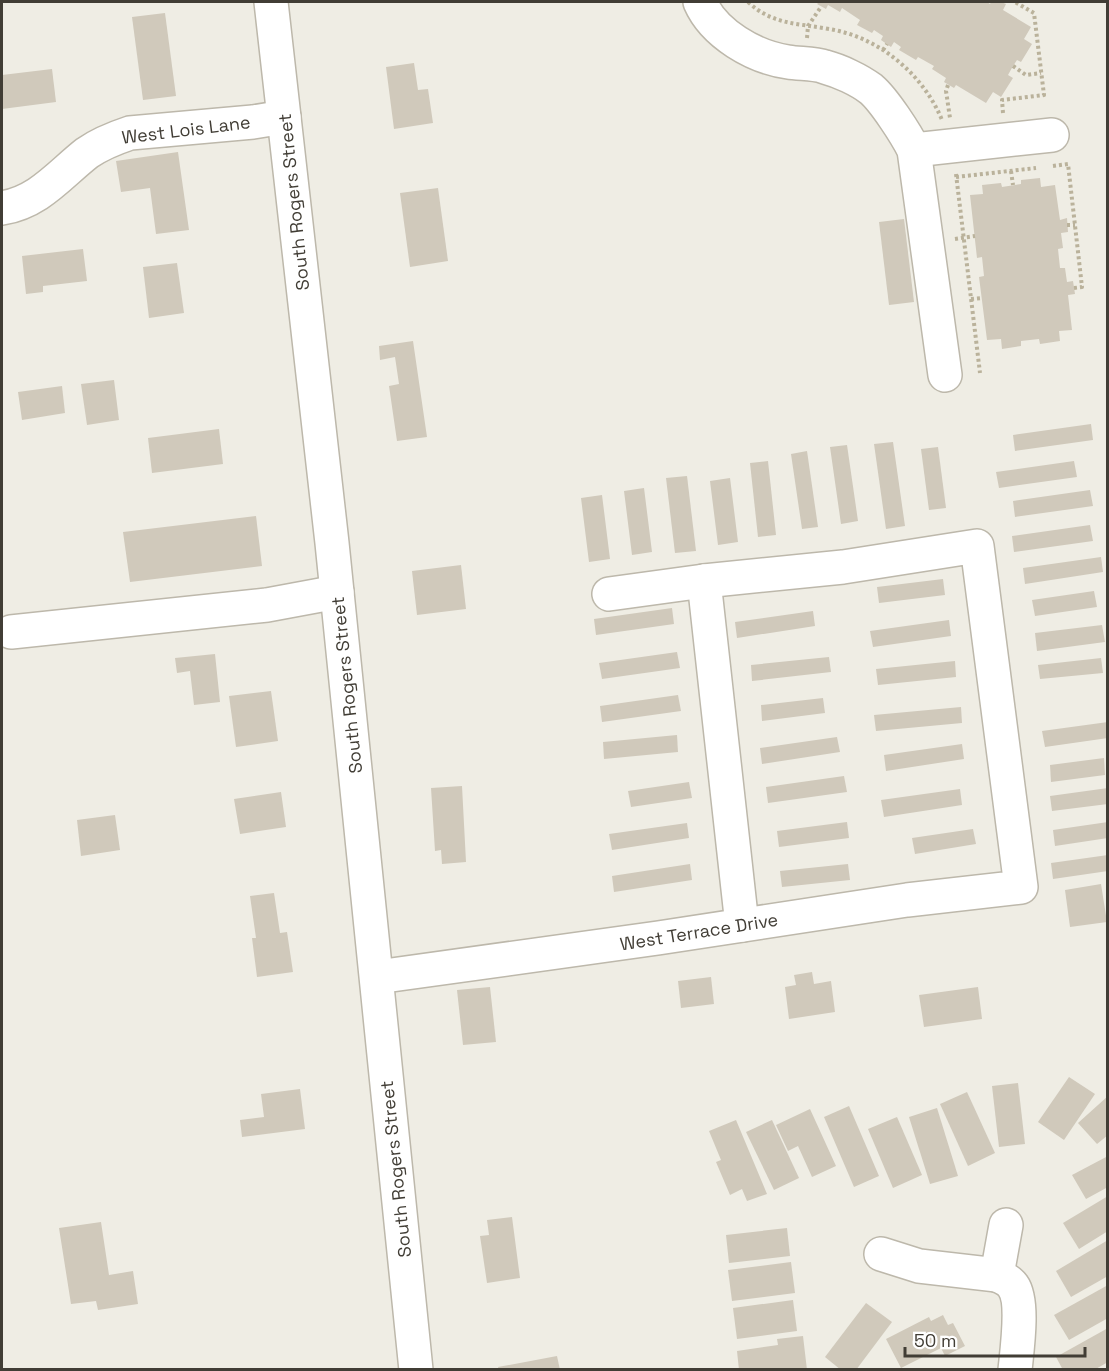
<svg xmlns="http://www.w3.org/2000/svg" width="1109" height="1371" font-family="'Space Grotesk',sans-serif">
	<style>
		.building { fill: #d0c9bb }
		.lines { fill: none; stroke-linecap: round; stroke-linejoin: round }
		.minor-casing { stroke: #bdb8ab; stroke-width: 36 }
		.path { stroke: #bab29b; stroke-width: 4; stroke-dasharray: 3 3; stroke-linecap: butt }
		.minor { stroke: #fff; stroke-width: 33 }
		.labels { text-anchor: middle; stroke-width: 4.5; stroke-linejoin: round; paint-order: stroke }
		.street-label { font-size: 18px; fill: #413d35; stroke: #fff }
	</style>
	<rect width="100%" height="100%" fill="#efede4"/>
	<g class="building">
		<polygon points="819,2 987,2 990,4 991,2 1001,2 1006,4 1003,10 1031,27 1024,39 1032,44 1021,62 1017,60 1013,66 1008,75 1013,78 1001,97 993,92 986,103 956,85 954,88 944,82 946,78 932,69 934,66 918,57 916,60 899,50 901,47 894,42 891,47 881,40 883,36 874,30 872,33 857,25 860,20 842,8 840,12 828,5 826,9 817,4"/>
		<polygon points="165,13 176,96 143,100 132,17"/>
		<polygon points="414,63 418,90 428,89 433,123 394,129 386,67"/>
		<polygon points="52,69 56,102 2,109 2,75"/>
		<polygon points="178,152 189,230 156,234 150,188 121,192 116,161"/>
		<polygon points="1040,178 1041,187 1055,185 1060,220 1067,218 1068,232 1061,233 1063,248 1058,249 1060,268 1065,268 1067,282 1073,281 1075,294 1068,295 1072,330 1059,331 1060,341 1040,344 1039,339 1021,341 1021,346 1002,349 1001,339 987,340 979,277 984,276 982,257 977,258 970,195 983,194 982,185 1001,183 1002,187 1021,184 1021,180"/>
		<polygon points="438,188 448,261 410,267 400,193"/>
		<polygon points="904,219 914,302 889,305 879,222"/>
		<polygon points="83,249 87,281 43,286 43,292 26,294 22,256"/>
		<polygon points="177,263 184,313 149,318 143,267"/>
		<polygon points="413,341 427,437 397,441 389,386 399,384 395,357 380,360 379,346"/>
		<polygon points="114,380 119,420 87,425 81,384"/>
		<polygon points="62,386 65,413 22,420 18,392"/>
		<polygon points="1091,424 1093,440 1015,451 1013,435"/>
		<polygon points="219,429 223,464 152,473 148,438"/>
		<polygon points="893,442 905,526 886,529 874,444"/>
		<polygon points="847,445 858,521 841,524 830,447"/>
		<polygon points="938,447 946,508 929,510 921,449"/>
		<polygon points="807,451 818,527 802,529 791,454"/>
		<polygon points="768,461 776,535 758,537 750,463"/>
		<polygon points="1074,461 1077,477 999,488 996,472"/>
		<polygon points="687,476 696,551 675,553 666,478"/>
		<polygon points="730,478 738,542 718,545 710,481"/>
		<polygon points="644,488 652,552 632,555 624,491"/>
		<polygon points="1090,490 1093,506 1015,517 1013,501"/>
		<polygon points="602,495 610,559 589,562 581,498"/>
		<polygon points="256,516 262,566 130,582 123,532"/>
		<polygon points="1090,525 1093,541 1014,552 1012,536"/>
		<polygon points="1101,557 1103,572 1025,584 1023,568"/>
		<polygon points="461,565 466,609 417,615 412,571"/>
		<polygon points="943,579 945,595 879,603 877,587"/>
		<polygon points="1094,591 1097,607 1035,616 1032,600"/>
		<polygon points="672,608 674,624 596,635 594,619"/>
		<polygon points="813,611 815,626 737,638 735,622"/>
		<polygon points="949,620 951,636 873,647 870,631"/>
		<polygon points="1102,625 1105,642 1037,651 1035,633"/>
		<polygon points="677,652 680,668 602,679 599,663"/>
		<polygon points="215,654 220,702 194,705 190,671 177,673 175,658"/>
		<polygon points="829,657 831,672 752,681 751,665"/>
		<polygon points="1101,658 1103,673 1040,679 1038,665"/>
		<polygon points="955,661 956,677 878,685 876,669"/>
		<polygon points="271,691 278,741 236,747 229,696"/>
		<polygon points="678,695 681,711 602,722 600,706"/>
		<polygon points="823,698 825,713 762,721 761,705"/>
		<polygon points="961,707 962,723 876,731 874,715"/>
		<polygon points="1108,722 1108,738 1045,747 1042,731"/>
		<polygon points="677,735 678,752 604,759 603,742"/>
		<polygon points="837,737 840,752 762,764 760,748"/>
		<polygon points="962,744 964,759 886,771 884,755"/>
		<polygon points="1104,758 1105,775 1051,782 1050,765"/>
		<polygon points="844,776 847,792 768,803 766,787"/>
		<polygon points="689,782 692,798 631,807 628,791"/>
		<polygon points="462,786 466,862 442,864 441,850 435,851 431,788"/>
		<polygon points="1108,788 1108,804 1052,811 1050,796"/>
		<polygon points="960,789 962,805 884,817 881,800"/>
		<polygon points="281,792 286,827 240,834 234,799"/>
		<polygon points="115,815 120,850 81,856 77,820"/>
		<polygon points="847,822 849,838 779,847 777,831"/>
		<polygon points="1108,822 1108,838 1055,846 1053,830"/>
		<polygon points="687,823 689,838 612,850 609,834"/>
		<polygon points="973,829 976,844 915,854 912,838"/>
		<polygon points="1108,855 1108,871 1053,879 1051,863"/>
		<polygon points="690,864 692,880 614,892 612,876"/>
		<polygon points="848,864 850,880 782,887 780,871"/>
		<polygon points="1101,884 1107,922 1070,927 1065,890"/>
		<polygon points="274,893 280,933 287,932 293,972 257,977 252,938 256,938 250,896"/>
		<polygon points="812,972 814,984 831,981 835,1012 789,1019 785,987 796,985 794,975"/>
		<polygon points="711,977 714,1004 681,1008 678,981"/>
		<polygon points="490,987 496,1042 463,1045 457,990"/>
		<polygon points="978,987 982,1019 924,1027 919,995"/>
		<polygon points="1069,1077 1095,1094 1064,1140 1038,1122"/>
		<polygon points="1018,1083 1025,1144 999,1147 992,1086"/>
		<polygon points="300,1089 305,1129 242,1137 240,1120 264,1117 261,1094"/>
		<polygon points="967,1092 995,1153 968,1166 940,1104"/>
		<polygon points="1108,1096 1108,1135 1097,1144 1078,1123"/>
		<polygon points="849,1106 879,1176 854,1187 824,1117"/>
		<polygon points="937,1108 958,1176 930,1184 909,1117"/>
		<polygon points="810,1109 836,1166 812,1177 798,1146 788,1151 776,1125"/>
		<polygon points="897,1117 922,1175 893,1188 868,1129"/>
		<polygon points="736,1120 767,1194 747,1201 742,1189 730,1195 716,1162 721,1160 709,1131"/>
		<polygon points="772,1120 799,1178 774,1190 746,1132"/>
		<polygon points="1108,1156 1108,1187 1086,1199 1072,1175"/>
		<polygon points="1108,1196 1108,1231 1079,1249 1063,1223"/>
		<polygon points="512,1217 520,1278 487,1283 480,1236 489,1235 487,1220"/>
		<polygon points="101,1222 109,1275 133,1271 138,1304 98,1310 96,1301 71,1304 59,1228"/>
		<polygon points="787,1228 790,1256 729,1263 726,1235"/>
		<polygon points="1108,1240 1108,1276 1071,1297 1056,1271"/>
		<polygon points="791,1262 795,1293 732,1301 728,1270"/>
		<polygon points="1108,1285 1108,1318 1069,1340 1054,1315"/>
		<polygon points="793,1300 797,1331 737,1339 733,1308"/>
		<polygon points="866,1303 892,1322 856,1370 841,1370 825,1357"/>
		<polygon points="943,1315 948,1325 953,1323 965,1346 945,1356 941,1348 901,1368 886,1339 929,1317 931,1321"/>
		<polygon points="1108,1328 1108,1362 1094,1370 1063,1370 1056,1357"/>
		<polygon points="803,1336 807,1370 739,1370 737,1351 778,1345 777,1339"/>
		<polygon points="557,1356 560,1370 499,1370 498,1367"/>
	</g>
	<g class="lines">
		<g class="minor-casing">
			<g id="minor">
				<polyline points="271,2 332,543 416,1370"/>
				<path d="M700 2C714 34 754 57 788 62 800 64 814 63 825 67 840 71 859 80 871 89 884 100 906 134 914 150L945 375"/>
				<polyline points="914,150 1052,135"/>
				<path d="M2 208C39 202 59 175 87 153 100 144 115 138 130 133L253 122 284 117"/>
				<polyline points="704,581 742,925"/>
				<polyline points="11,632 267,605 337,592"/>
				<polyline points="377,977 658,938 907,900 1021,887 977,546 843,567 704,581 609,594"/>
				<path d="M1006 1225 997 1275C1003 1278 1009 1280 1013 1286 1024 1301 1017 1350 1015 1370"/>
				<polyline points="881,1254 919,1266 997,1275"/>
			</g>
		</g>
		<g class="path">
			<path d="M748 2C773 25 797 23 829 29 879 37 923 74 942 120"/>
			<polyline points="807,38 808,26 821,7"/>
			<polyline points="883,50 887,44"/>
			<polyline points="1013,66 1026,75 1041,73"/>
			<polyline points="948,85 946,91 950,118"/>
			<polyline points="1003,113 1002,100 1044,95 1034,13 1015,2"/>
			<polyline points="1053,166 1068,164 1082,287 1074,288"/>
			<polyline points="1011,171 1013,185"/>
			<polyline points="956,174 980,373"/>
			<polyline points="956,177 1036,168"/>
			<polyline points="1067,225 1075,225"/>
			<polyline points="955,239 975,236"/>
			<polyline points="971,299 982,298"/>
		</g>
		<use href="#minor" class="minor"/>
	</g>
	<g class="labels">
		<g class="street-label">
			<text transform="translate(186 130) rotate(-7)" y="6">West Lois Lane</text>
			<text transform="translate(294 202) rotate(-96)" y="6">South Rogers Street</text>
			<text transform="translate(347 685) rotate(-96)" y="6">South Rogers Street</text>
			<text transform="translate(699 932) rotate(-9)" y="6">West Terrace Drive</text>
			<text transform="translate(396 1169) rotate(-96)" y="6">South Rogers Street</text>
		</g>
	</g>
	<rect width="1109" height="1371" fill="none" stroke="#413d35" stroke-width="6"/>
	<path d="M905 1347v9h180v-9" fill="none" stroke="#413d35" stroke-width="3"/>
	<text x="914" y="1347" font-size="18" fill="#413d35" stroke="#ffffff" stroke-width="4.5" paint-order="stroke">50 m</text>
</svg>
